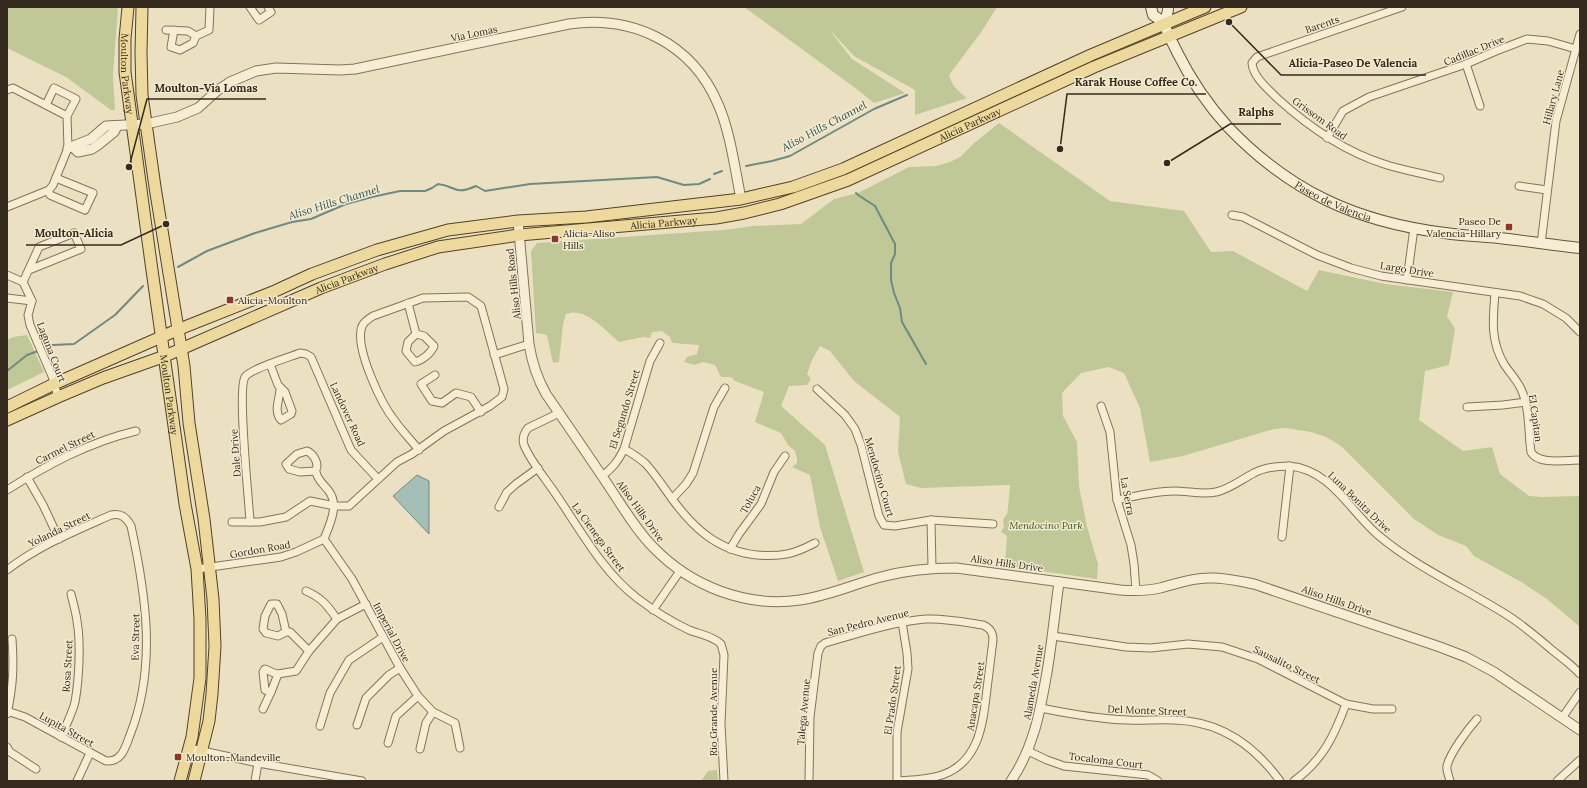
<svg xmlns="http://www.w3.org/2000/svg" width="1587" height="788" font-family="Lora,serif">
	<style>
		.green { fill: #bfc896 }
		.water { fill: #a4beb8; stroke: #6c8b85 }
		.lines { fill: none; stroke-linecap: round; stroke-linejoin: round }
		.stream { stroke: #6c8b85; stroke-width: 2 }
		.minor-casing { stroke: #83735a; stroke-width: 9 }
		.tertiary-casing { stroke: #83735a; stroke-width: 11 }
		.secondary-casing { stroke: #65543d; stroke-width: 12 }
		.primary-casing { stroke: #51412e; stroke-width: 13 }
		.minor { stroke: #f6eed4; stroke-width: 7 }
		.tertiary { stroke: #f6eed4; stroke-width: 9 }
		.secondary { stroke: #f6eed4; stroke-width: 10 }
		.primary { stroke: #ecd99b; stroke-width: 11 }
		.poi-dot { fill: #8e342e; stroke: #f3ebd1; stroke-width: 1.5 }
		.labels { text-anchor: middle; stroke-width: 3; stroke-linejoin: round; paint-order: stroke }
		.street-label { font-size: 10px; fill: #342a1d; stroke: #f3ebd1 }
		.poi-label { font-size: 10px; fill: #342a1d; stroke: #f3ebd1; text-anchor: start }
		.park-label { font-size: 10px; font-style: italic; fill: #424f25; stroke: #f3ebd1 }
		.water-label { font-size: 11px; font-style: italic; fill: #2e5353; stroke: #f3ebd1 }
		.leader { fill: none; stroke: #342a1d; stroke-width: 1.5 }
		.callout-dot { fill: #342a1d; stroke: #f3ebd1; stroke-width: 1.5 }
		.callout-label { font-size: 11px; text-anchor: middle; font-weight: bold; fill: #342a1d; stroke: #f3ebd1; stroke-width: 3; stroke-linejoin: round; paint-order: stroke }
	</style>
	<rect width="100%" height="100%" fill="#ebe1c2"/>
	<g class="green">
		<polygon points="7,7 118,7 113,75 115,110 111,110 66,77 7,48"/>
		<path d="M744 7H997L982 31 949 75C952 86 958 91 967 98L915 115V90L854 56 828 28 852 59 905 93 874 103 858 90Z"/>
		<path d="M999 123 1110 201 1184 211 1211 252 1233 251 1307 291 1319 270 1385 284 1453 292 1447 316 1455 329 1449 365 1425 371 1419 420 1463 451 1492 447 1500 474 1529 496 1543 497 1579 496 1580 627 1547 599 1523 583 1474 556 1466 546 1438 535 1414 519 1341 446 1326 437 1311 432 1286 428 1274 429 1183 456 1150 462 1140 408 1124 373 1109 367 1081 373 1062 393 1063 416 1077 442 1079 486 1087 527 1098 564 1097 579 1005 566 1007 536 1001 532 1004 527 1003 520 1007 514 1008 508 1010 485 921 488 906 484 898 452 900 417 854 381 830 351 820 346 812 360 807 374 811 379 807 385 789 386 781 406 825 445 864 572 838 581 820 527 810 475 792 467 797 463V458L795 451 788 445 781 433 755 422 764 392 735 381 731 377H721L715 365 703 362 695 365 684 362 687 357 697 354 699 345 672 343 670 337 662 331 652 332 650 338 643 337 619 342C605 330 585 306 566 314L563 324 559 362 553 363 547 335 536 333 531 251 537 243 724 230 753 226 801 224 834 199 858 193 909 167 936 166 950 162 960 157 973 144Z"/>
		<polygon points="27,335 44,372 7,390 7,340 13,337"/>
		<polygon points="717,770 718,781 701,781 708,771"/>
	</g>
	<polygon class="water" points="417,475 429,481 429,534 393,496"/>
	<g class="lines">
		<g class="stream">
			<polyline points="746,166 772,161 790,156 874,109 907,95"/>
			<polyline points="714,174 722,171"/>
			<polyline points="856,193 858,195 875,206 895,244 895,254 891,263 891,280 894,293 900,308 902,322 926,364"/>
			<path d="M178 267 207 251 255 233 292 222 311 219 346 204 372 197 400 191H425L432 188 438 184C457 186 453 196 476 186L485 191 530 184 657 177 684 185 699 184 710 179"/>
			<polyline points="42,349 53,345 74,344 115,315 143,286"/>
			<polyline points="7,371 27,355 38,351"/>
		</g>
		<g class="minor-casing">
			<g id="minor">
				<polyline points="250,7 259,20 271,12 268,7"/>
				<path d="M1402 7 1257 57 1252 63C1253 77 1268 89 1278 99 1309 127 1343 151 1384 164 1402 170 1421 173 1440 178"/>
				<polyline points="166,30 188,31 196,36"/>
				<polyline points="174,30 171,47 180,50 193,43 196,36 209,30 210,7"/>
				<polyline points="1466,64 1480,106"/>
				<polyline points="7,90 13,88 67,116 68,148 53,185 49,190 7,207"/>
				<polyline points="46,105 54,88 76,99 67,116"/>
				<polyline points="1327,138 1343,111 1369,97 1466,64 1496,51 1527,39 1548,41 1576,49"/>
				<polyline points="1519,186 1547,190"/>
				<polyline points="48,191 50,195 85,210 93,193 56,178"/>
				<polyline points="1232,215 1243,217 1317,255 1351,268 1381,276 1520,296 1543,304 1566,318 1580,332"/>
				<polyline points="1541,244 1556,121 1580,34"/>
				<polyline points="29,270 81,249 74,233 39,247 23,282 32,301 28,315 30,325 52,376 58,397"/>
				<polyline points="7,275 23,282"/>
				<polyline points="1407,280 1414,228"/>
				<path d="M1495 293C1493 319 1490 340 1504 364 1509 372 1517 380 1521 389 1530 408 1528 432 1531 452 1538 465 1566 460 1580 460"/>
				<polyline points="7,298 32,301"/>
				<path d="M408 303 416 334 408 342 406 351 415 362C423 360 431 353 434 346L424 336 416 334"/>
				<polyline points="494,355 529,344"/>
				<path d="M270 364 278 385 285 392 292 411 291 414 281 420C273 411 280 399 280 388"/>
				<polyline points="435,375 421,384 432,401 442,403 456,393 471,397 481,412"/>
				<polyline points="817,389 845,415 855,429 861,445 879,516 884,525 895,526 931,520 993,524"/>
				<polyline points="1101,406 1110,432 1117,500 1131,545 1134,564 1136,591"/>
				<polyline points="1467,407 1503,405 1526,402"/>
				<path d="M559 413 528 428C524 433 522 439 524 445 531 462 545 478 555 493 580 529 602 571 637 598 653 610 670 621 689 630 699 634 713 636 721 644L724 655 721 724 724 781"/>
				<path d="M624 449C632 453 639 458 646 464 655 474 662 485 670 496 692 527 717 551 757 555 782 557 794 554 815 543"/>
				<path d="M316 471 300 472 289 469 286 464 297 454 307 451C312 453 317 460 317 466 317 470 315 467 316 472 317 479 324 485 328 490 340 504 330 524 324 539"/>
				<path d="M602 476C613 468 618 461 624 449L650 361 660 343"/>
				<polyline points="27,477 43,505 59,539"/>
				<path d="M7 490C47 465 89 442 136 431"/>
				<polyline points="672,499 686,484 693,473 714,407 725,388"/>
				<path d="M1117 500C1136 496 1155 491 1174 491 1189 491 1202 495 1216 492 1230 489 1242 479 1254 473 1265 467 1277 466 1289 466 1330 469 1350 511 1378 535 1417 568 1464 588 1507 615 1523 625 1538 638 1552 650 1562 658 1572 665 1580 674"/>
				<polyline points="499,507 507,492 516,484 538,468"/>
				<polyline points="931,520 932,568"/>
				<path d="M232 522H260L286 517 310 501 335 506H349L397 462 412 454 444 431 490 406 502 397 504 389 481 306 468 297 423 298 373 316C367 320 362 323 361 330 357 352 381 404 395 421 402 431 411 440 419 450"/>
				<path d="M250 522C249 500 237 390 245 377 250 369 290 357 300 353L306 354 311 357 351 450 378 479"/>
				<polyline points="1282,537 1290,466"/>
				<polyline points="324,539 352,579 400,668 418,696 433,712 455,723 460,748"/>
				<polyline points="730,549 739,534 761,504 774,472 785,456"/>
				<polyline points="197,569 281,557 296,552 324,539"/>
				<path d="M7 570C38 546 75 531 111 515 121 513 126 517 131 526 146 595 157 667 130 735 125 748 122 762 106 761L25 717 7 711"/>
				<path d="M306 591C322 598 327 605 337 619"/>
				<polyline points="653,610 680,571"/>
				<polyline points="286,632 278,636 266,633 263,629 265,616 271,604 277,604 282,614 286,632 290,632 309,651"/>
				<polyline points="1053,636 1126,647 1151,648 1188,644 1222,647 1258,659 1346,704 1373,709 1392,709"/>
				<polyline points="278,674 274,673 265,669 263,672 265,690 271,692 278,674 296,671 309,651 337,619 366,604"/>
				<path d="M1041 708C1070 714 1098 719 1128 720 1143 721 1158 719 1174 720 1219 721 1254 745 1280 781"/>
				<polyline points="263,709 271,692"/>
				<path d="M7 714C13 686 14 668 12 639"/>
				<polyline points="1562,718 1580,692"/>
				<polyline points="357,725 366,698 389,675 400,668"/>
				<polyline points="320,726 330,693 349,660 383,637"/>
				<path d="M61 737C66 725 72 714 75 702 79 680 81 643 77 621 76 612 73 603 71 594"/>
				<polyline points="388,743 396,716 418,696"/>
				<polyline points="7,747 10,752 36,769"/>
				<polyline points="189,748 258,763 362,781"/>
				<polyline points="420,749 426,723 433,712"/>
				<polyline points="1028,751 1047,760 1064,766 1148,775 1158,781"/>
				<polyline points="77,781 90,753"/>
				<polyline points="255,781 258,763"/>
				<path d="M809 781 810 717 818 653 821 646 825 643C857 634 891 622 926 619 945 618 964 622 983 625 990 628 993 632 993 640 991 656 989 673 987 689 983 722 980 762 942 775 927 780 912 780 897 781"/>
				<polyline points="897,781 897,732 908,669 907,653 902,622"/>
				<path d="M1294 781C1323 760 1334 736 1346 704"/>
				<path d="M1450 781C1449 776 1446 771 1447 766 1450 753 1468 729 1477 719"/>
				<polyline points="1557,781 1580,760"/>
			</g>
		</g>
		<g class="tertiary-casing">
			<g id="tertiary">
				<polyline points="73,147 78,152 92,149 98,145 114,132 117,126"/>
				<path d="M68 148 91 139 106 126 146 124 177 117 198 108 218 90 230 82 256 71 276 68 340 70 355 69 569 24C633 15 692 43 718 104 730 131 735 169 741 199"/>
				<path d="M518 221 529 344C532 363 537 378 546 394 566 423 586 452 606 482 621 504 635 529 654 548 691 586 746 608 800 600 828 596 854 584 881 577 906 570 931 568 956 568L1120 590C1133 591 1147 591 1160 588 1176 584 1191 578 1208 578 1224 577 1239 581 1254 584L1440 647 1466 657 1494 672 1580 730"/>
				<path d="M1011 781C1034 747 1040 712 1047 672 1052 642 1055 612 1059 582"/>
			</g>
		</g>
		<g class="secondary-casing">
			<g id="secondary">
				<polyline points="1151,7 1153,15 1165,23"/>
				<path id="s1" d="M1168 7C1169 13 1164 19 1165 25 1167 34 1173 43 1177 52 1191 80 1207 104 1228 127 1290 192 1357 222 1445 233 1463 236 1481 236 1499 238 1526 241 1553 245 1580 248"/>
			</g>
		</g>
		<g class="primary-casing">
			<g id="primary">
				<path id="s2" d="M128 7 125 39V72L151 263 185 504 197 569 200 619V678L192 737 180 781"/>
				<polyline points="142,7 141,53 142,95 155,187 184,366 189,423 204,519 213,599 215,646 212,694 209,721 194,781"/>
				<polyline points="7,407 54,384 177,330 275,291 312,274 377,250 448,230 518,221 586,217 741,199 793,187 843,169 1091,55 1205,7"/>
				<path id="s3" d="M7 420 58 397 103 378 165 356 321 288 385 264 438 247 519 235 716 218 744 213 780 204 848 180 1094 67 1241 7"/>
			</g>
		</g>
		<use href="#minor" class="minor"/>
		<use href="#tertiary" class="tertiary"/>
		<use href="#secondary" class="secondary"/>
		<use href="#primary" class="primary"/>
	</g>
	<g class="poi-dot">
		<rect x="1505" y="223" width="8" height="8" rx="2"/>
		<rect x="551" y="235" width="8" height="8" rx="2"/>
		<rect x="226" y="296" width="8" height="8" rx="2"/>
		<rect x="174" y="753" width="8" height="8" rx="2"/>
	</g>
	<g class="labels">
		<g class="street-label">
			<text transform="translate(1322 24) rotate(-19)" y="4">Barents</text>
			<text transform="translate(474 33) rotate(-12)" y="4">Via Lomas</text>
			<text transform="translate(1474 50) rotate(-22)" y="4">Cadillac Drive</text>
			<text dy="4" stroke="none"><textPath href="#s2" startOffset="67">Moulton Parkway</textPath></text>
			<text transform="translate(1553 97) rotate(-75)" y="4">Hillary Lane</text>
			<text transform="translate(1320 118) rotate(36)" y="4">Grissom Road</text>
			<text dy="4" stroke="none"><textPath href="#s3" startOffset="1016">Alicia Parkway</textPath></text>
			<text dy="4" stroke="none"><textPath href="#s1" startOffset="269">Paseo de Valencia</textPath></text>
			<text dy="4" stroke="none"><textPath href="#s3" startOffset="692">Alicia Parkway</textPath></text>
			<text transform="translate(1407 269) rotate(9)" y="4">Largo Drive</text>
			<text dy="4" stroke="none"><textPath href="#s3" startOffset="368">Alicia Parkway</textPath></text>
			<text transform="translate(513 284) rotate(-96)" y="4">Aliso Hills Road</text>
			<text transform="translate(52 352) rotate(69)" y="4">Laguna Court</text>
			<text dy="4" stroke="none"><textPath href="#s2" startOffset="391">Moulton Parkway</textPath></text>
			<text transform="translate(624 409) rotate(-73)" y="4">El Segundo Street</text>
			<text transform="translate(348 414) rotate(65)" y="4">Landover Road</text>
			<text transform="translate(1536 418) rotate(82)" y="4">El Capitan</text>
			<text transform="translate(65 447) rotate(-26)" y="4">Carmel Street</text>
			<text transform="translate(235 453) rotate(-94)" y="4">Dale Drive</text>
			<text transform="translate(880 477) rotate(74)" y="4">Mendocino Court</text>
			<text transform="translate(1128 496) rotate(79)" y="4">La Serra</text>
			<text transform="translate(750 499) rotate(-61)" y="4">Toluca</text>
			<text transform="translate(1360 502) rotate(44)" y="4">Luna Bonita Drive</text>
			<text transform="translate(641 511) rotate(54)" y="4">Aliso Hills Drive</text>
			<text transform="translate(59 529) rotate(-26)" y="4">Yolanda Street</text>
			<text transform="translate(599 537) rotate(54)" y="4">La Cienega Street</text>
			<text transform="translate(260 549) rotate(-10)" y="4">Gordon Road</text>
			<text transform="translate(1007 563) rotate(8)" y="4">Aliso Hills Drive</text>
			<text transform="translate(1337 600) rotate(19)" y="4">Aliso Hills Drive</text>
			<text transform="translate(868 622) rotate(-14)" y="4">San Pedro Avenue</text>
			<text transform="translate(392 632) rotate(62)" y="4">Imperial Drive</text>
			<text transform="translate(135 637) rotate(-89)" y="4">Eva Street</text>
			<text transform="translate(1287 664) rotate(26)" y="4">Sausalito Street</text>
			<text transform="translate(67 666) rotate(-87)" y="4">Rosa Street</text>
			<text transform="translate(1033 682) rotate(-80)" y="4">Alameda Avenue</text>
			<text transform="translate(975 696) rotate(-81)" y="4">Anacapa Street</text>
			<text transform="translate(892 700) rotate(-82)" y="4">El Prado Street</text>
			<text transform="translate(1147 710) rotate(2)" y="4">Del Monte Street</text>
			<text transform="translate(713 712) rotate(-90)" y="4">Rio Grande Avenue</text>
			<text transform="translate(803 712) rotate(-85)" y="4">Talega Avenue</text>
			<text transform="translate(67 729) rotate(29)" y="4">Lupita Street</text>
			<text transform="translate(1106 760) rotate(7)" y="4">Tocaloma Court</text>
		</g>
		<g class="poi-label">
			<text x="1501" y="225" text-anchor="end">Paseo De<tspan x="1501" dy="12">Valencia-Hillary</tspan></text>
			<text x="563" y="237">Alicia-Aliso<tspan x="563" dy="12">Hills</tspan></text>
			<text x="238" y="304">Alicia-Moulton</text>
			<text x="186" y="761">Moulton-Mandeville</text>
		</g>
		<g class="park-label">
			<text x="1046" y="529">Mendocino Park</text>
		</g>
		<g class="water-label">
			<text transform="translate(824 126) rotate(-28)" y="4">Aliso Hills Channel</text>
			<text transform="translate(334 202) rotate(-17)" y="4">Aliso Hills Channel</text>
		</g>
	</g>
	<path class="leader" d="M1229 22L1281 75H1426M1060 149L1067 94H1206M129 167L147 99H266M1167 163L1230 124H1281M166 224L121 245H26"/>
	<g class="callout-dot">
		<circle cx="1229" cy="22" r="4"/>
		<circle cx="1060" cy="149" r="4"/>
		<circle cx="129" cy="167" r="4"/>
		<circle cx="1167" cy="163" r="4"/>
		<circle cx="166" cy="224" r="4"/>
	</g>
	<g class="callout-label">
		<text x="1353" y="67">Alicia-Paseo De Valencia</text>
		<text x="1136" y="86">Karak House Coffee Co.</text>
		<text x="206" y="92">Moulton-Via Lomas</text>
		<text x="1256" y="116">Ralphs</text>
		<text x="74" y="237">Moulton-Alicia</text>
	</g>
	<rect width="1587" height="788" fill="none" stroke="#342a1d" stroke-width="16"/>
</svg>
